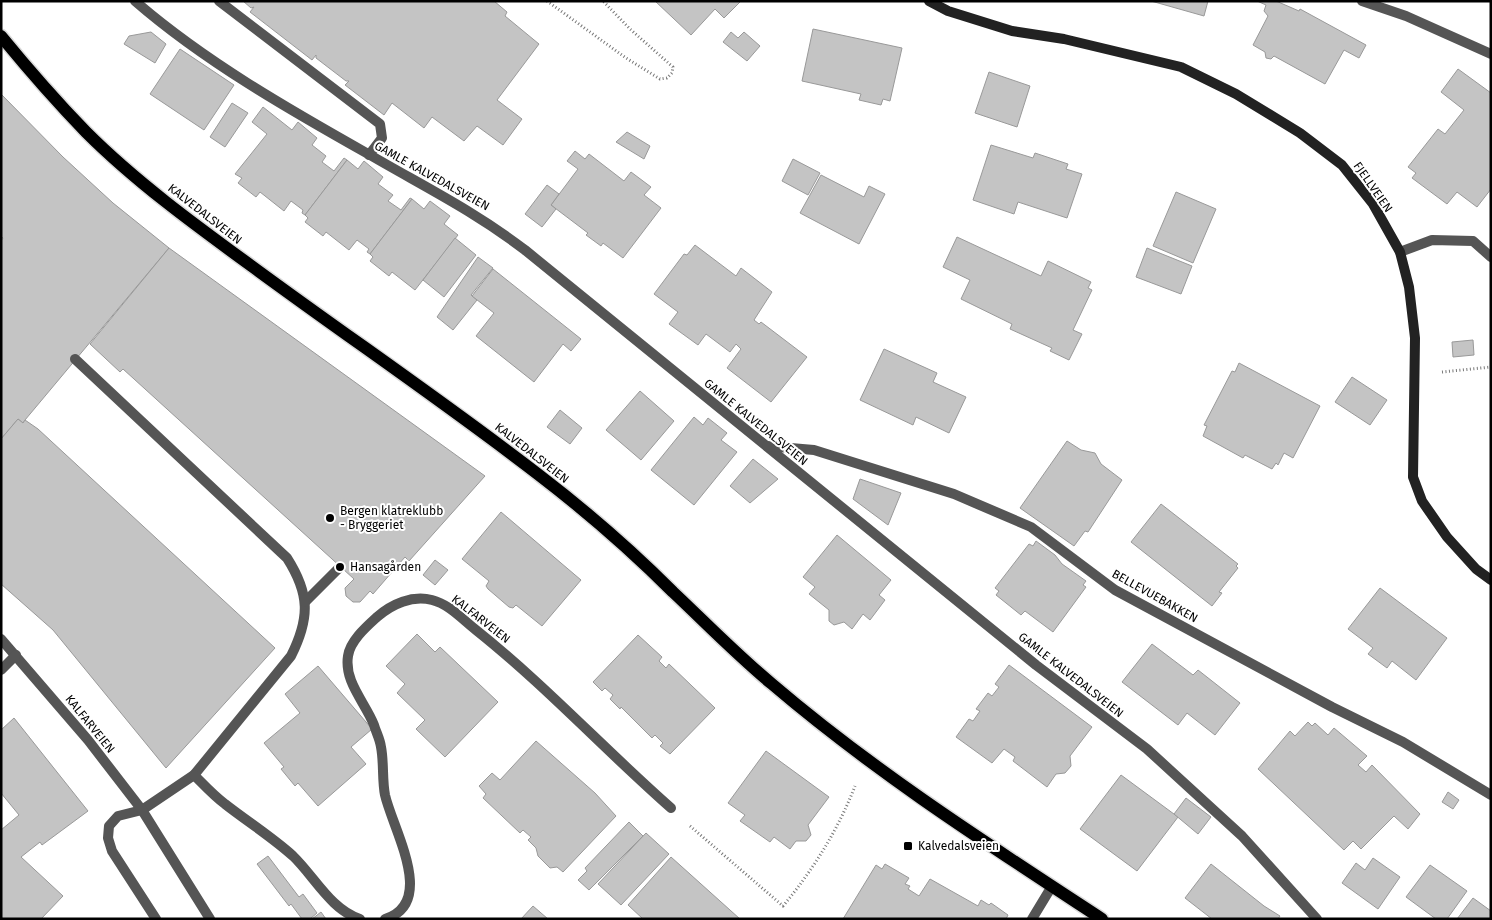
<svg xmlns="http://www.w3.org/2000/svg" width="1492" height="920" font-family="'Fira Sans',sans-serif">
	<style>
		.building { fill: #c4c4c4; stroke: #999 }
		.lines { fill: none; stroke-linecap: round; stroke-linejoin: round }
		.primary-casing { stroke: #dbdbdb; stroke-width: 15 }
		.path { stroke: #777; stroke-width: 3; stroke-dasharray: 1 2.5; stroke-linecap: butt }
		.lane { stroke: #555; stroke-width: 10 }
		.street { stroke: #555; stroke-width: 10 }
		.secondary { stroke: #222; stroke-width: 10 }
		.primary { stroke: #000; stroke-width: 12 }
		.poi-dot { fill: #000; stroke: #fff; stroke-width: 2 }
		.labels { text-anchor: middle; stroke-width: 4; stroke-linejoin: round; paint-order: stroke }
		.street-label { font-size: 12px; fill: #000; stroke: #fff }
		.poi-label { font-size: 12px; fill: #000; stroke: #fff; text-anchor: start }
	</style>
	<rect width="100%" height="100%" fill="#fff"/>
	<g class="building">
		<polygon points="243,1 494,1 507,12 505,16 539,44 497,100 522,119 503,145 477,126 464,141 432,117 424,128 392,103 384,115 345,85 349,81 346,81 316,58 316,55 312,60 250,12 254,7 251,8"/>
		<polygon points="655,1 740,1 740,2 724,18 715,9 691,35"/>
		<polygon points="1151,1 1208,1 1204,16"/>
		<polygon points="1257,1 1276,1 1299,11 1300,9 1366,45 1359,58 1344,50 1325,84 1274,56 1271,59 1266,58 1265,52 1253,45 1268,16 1264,11 1266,5"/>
		<polygon points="813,29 902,48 890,101 883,99 881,105 859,100 861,94 802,81"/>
		<polygon points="151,32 166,44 155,63 124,44 129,36"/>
		<polygon points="731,32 738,38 744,32 760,46 747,61 723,42"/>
		<polygon points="180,49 234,85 204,130 150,94"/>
		<polygon points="1458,69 1491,93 1491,189 1477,207 1457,192 1447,204 1412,178 1416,173 1408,167 1438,129 1445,134 1464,110 1441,92"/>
		<polygon points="989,72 1030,86 1017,127 975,113"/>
		<polygon points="1,94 63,157 113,203 169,248 25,420 23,423 18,419 1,439 1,241 3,238 1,236"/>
		<polygon points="232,103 248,113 225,147 210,137"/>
		<polygon points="263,107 292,130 298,122 317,138 312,145 326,156 322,162 334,171 344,158 347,160 305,215 302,213 303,210 291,201 284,211 260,192 256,197 238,183 242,178 235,174 267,134 252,122"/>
		<polygon points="627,132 650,146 644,159 616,142"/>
		<polygon points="991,145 1033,158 1035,153 1068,164 1066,169 1082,174 1067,218 1018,202 1014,214 973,200"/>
		<polygon points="575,151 585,159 589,154 624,181 631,172 651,187 644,195 661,208 623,258 603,243 601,246 586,235 588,233 551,205 578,169 567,161"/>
		<polygon points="793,159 820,173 808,195 782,181"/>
		<polygon points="347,160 358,169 364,161 383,177 378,184 393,195 388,201 401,210 410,198 412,199 370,254 367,252 369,249 357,240 349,250 326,232 323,236 305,222 308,218 305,215"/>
		<polygon points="821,175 864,197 869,186 885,194 859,244 800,213"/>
		<polygon points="547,185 559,194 551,205 556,209 542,227 525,214"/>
		<polygon points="1176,192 1216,209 1193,263 1153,246"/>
		<polygon points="412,199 424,209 430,201 450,216 444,224 458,235 415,290 392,272 389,276 370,261 373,257 370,254"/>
		<polygon points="957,237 1041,276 1048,261 1091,282 1088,288 1092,290 1073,330 1082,334 1069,360 1050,351 1052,348 1010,329 1012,324 961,299 970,280 943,267"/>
		<polygon points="455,238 476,255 444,297 423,280"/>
		<polygon points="695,245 736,276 741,268 772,292 754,320 759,324 761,322 807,357 771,402 727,368 741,349 736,344 730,352 706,334 698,345 669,324 678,312 654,294 684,254 687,255"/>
		<polygon points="169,248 485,476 409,561 405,557 373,594 370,591 360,602 353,602 346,596 345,588 354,579 123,369 120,372 90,344"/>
		<polygon points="1147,248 1192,266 1181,294 1136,277"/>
		<polygon points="478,257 493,268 471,295 477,300 453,330 437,317"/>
		<polygon points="493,269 581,339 571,351 563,344 534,382 476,336 494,313 472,296"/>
		<polygon points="1473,340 1474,355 1453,357 1452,342"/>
		<polygon points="884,349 937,373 933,382 966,397 949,433 916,417 913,425 860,400"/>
		<polygon points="1239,363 1320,406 1293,458 1284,453 1278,465 1276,463 1272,469 1245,455 1243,458 1203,436 1207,426 1204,425 1232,371 1235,372"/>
		<polygon points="1352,377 1387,400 1370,425 1335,402"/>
		<polygon points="640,391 674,421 641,460 606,430"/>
		<polygon points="560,410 582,428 570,444 547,427"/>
		<polygon points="694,417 703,425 708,418 727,433 721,440 737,452 694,505 651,470"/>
		<polygon points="18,419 23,423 25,420 38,429 275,648 166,768 53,630 1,584 1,439"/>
		<polygon points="1067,441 1081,450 1095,453 1101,464 1122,480 1088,532 1085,531 1074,546 1020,508"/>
		<polygon points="753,459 778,479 750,503 730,486"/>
		<polygon points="860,479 901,493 888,525 853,499"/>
		<polygon points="1161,504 1238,564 1236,566 1238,568 1219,592 1222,593 1212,606 1131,542"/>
		<polygon points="501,512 581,580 542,626 516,605 513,608 509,607 488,589 486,586 489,581 462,559"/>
		<polygon points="837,535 891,580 879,595 885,600 870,620 863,614 852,629 844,622 834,625 829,621 829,610 809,594 815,587 803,577"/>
		<polygon points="1036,541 1055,555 1062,564 1086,581 1083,585 1086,587 1053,632 1025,611 1021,615 996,595 999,591 995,588 1029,544 1033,546"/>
		<polygon points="435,560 448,570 435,585 423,575"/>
		<polygon points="1380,588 1447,638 1416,680 1392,661 1387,668 1368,654 1373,648 1348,629"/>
		<polygon points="417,634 435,652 440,647 498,702 445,757 416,729 425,720 397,693 405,684 386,666"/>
		<polygon points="638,635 662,657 659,661 666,668 669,664 715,708 670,754 660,746 663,743 655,735 652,738 621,707 620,709 610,699 613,695 605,688 602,691 593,682"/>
		<polygon points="1152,644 1193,675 1198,670 1240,703 1215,735 1187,713 1178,725 1122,682"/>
		<polygon points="1009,665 1092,727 1070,756 1071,766 1065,773 1056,774 1047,787 1013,761 1015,757 1004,749 992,763 956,737 969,719 973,721 980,711 976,709 988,693 992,696 999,687 995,684"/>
		<polygon points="318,666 372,729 351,747 366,764 318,806 298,783 295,786 281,769 284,767 264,743 300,713 285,694"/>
		<polygon points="14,718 88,811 42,845 40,842 21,857 63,896 41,919 4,919 1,917 1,830 19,815 1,793 1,730"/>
		<polygon points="1308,722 1312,726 1315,723 1328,735 1334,728 1367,756 1358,765 1366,772 1372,765 1420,814 1408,829 1394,816 1361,849 1353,841 1344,850 1258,769 1290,731 1295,736"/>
		<polygon points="536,741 595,793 616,816 563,872 557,867 550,868 538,856 536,848 528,840 531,837 523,830 520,833 483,798 486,794 479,786 492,773 500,780"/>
		<polygon points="766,751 829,797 808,825 811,835 806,841 796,841 790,849 774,837 770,842 740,821 745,815 728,803"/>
		<polygon points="1121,775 1178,817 1137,871 1080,829"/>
		<polygon points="1448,792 1459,800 1453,809 1442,802"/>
		<polygon points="1186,798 1211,817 1198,834 1174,814"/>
		<polygon points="629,822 643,836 589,890 578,880 587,871 585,868"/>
		<polygon points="646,833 669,854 621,905 598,884"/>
		<polygon points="268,856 299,897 303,894 317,913 310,919 302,919 291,904 289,906 257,864"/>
		<polygon points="671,857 740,919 643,919 628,905"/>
		<polygon points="1373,858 1400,877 1378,909 1342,883 1356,863 1365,870"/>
		<polygon points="885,864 909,878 905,884 910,886 908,889 919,896 930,879 978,906 981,900 989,905 991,903 1008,915 1006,919 843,919 876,865 882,869"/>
		<polygon points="1211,864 1264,906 1280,916 1278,919 1212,919 1185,898"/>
		<polygon points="1430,865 1467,891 1447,919 1436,919 1406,897"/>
		<polygon points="1473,898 1491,911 1491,919 1457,919"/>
		<polygon points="533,906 548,919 521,919"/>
		<polygon points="321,912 326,919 312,919"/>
	</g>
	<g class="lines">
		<g class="primary-casing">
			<path id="primary" d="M1 36C28 69 56 101 86 132 137 183 198 227 257 270 351 339 447 404 539 475 586 511 631 550 673 592 706 623 737 655 772 684 875 772 989 845 1102 919"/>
		</g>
		<g class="path">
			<polyline points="547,1 626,58 660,79 667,78 672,73 673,67 630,29 603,1"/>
			<polyline points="1442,372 1491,367"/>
			<path d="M690 826 783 906C813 870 838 830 855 786"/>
		</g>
		<g class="lane">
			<polyline points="219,1 380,124 382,138 369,155"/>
			<path d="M75 359 287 558C310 594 310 618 291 656L194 775 142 810 118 816 109 826 108 838 112 851 156 919"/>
			<polyline points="305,602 340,567"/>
			<path d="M194 775C204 785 214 796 225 804 248 822 272 837 293 856 314 876 331 910 360 919"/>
			<path d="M385 919C437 903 393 830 385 795 382 780 384 762 381 747 380 739 376 732 374 725 365 702 344 682 348 656 350 641 366 627 377 617 392 604 412 595 432 600 449 604 463 620 476 630 545 685 605 750 671 808"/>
		</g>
		<g class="street">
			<path d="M135 1C204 61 290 110 370 155 425 187 474 211 525 250L1036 665 1147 749 1242 836 1317 919"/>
			<polyline points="1362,1 1406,16 1491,54"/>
			<polyline points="1400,252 1432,240 1473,241 1491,257"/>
			<polyline points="767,446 814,450 954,494 1031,527 1115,590 1332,707 1403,742 1491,795"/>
			<polyline points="1,639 88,740 142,810 210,919"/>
			<polyline points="1,670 16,655"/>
			<polyline points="1032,919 1052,886"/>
		</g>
		<polyline class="secondary" points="929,1 948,11 1012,31 1064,39 1181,67 1236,94 1300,133 1342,165 1373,204 1400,252 1409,287 1415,338 1413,477 1422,501 1447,537 1476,569 1491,580"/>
		<use href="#primary" class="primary"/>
	</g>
	<g class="poi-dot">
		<circle cx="330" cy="518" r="5"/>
		<circle cx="340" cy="567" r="5"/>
		<rect x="903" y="841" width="10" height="10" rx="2.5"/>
	</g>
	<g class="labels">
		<g class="street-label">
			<text transform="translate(432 176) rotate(29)" y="4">GAMLE KALVEDALSVEIEN</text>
			<text transform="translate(1373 187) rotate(55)" y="4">FJELLVEIEN</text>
			<text transform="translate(205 214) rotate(38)" y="4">KALVEDALSVEIEN</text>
			<text transform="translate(756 422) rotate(39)" y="4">GAMLE KALVEDALSVEIEN</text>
			<text transform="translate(532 453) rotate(38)" y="4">KALVEDALSVEIEN</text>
			<text transform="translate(1155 596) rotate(29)" y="4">BELLEVUEBAKKEN</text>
			<text transform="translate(481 619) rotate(38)" y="4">KALFARVEIEN</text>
			<text transform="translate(1071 675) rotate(38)" y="4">GAMLE KALVEDALSVEIEN</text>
			<text transform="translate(90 724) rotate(51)" y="4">KALFARVEIEN</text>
		</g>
		<g class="poi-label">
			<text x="340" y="515">Bergen klatreklubb<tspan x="340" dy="14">- Bryggeriet</tspan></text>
			<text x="350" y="571">Hansagården</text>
			<text x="918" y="850">Kalvedalsveien</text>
		</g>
	</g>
	<rect width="1492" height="920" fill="none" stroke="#000000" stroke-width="5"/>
</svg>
